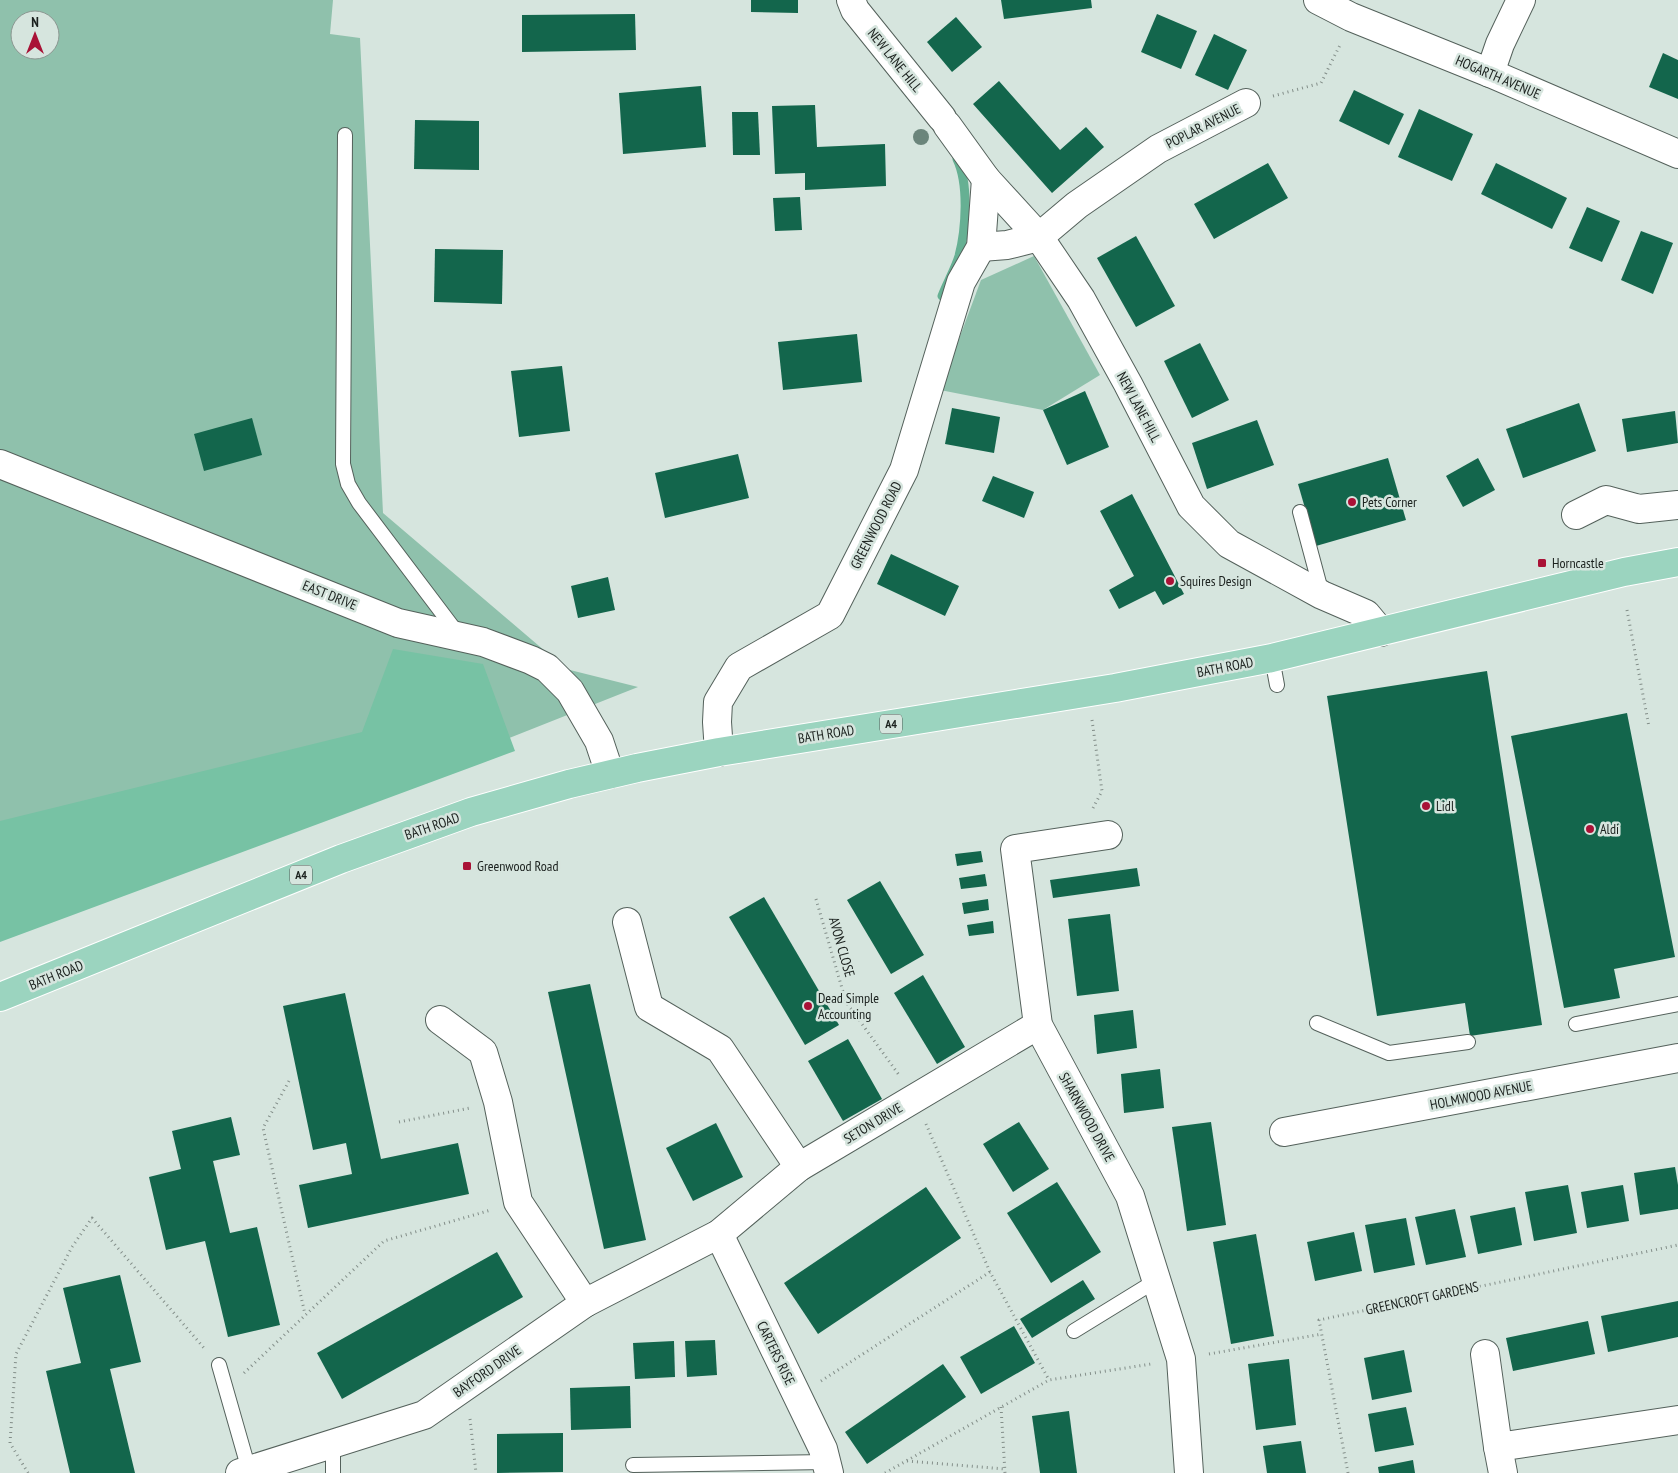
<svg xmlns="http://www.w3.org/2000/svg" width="1678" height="1473" font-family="'PT Sans Narrow',sans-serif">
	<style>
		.green { fill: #8fc1ac; fill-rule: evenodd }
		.forest { fill: #77c2a4 }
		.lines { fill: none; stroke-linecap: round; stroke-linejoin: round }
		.stream { stroke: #66b093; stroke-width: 9 }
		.building { fill: #13664c }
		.service-casing { stroke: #54615b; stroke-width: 16 }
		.minor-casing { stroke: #54615b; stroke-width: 30 }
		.primary-casing { stroke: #fff; stroke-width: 30 }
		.path { stroke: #838e89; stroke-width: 3; stroke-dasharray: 1 4; stroke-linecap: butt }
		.service { stroke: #fff; stroke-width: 14 }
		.minor { stroke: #fff; stroke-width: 28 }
		.primary { stroke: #9bd4bf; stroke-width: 28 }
		.tree { fill: #6b857b }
		.poi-dot { fill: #a91236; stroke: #d6e5de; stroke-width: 2 }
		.labels { text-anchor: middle; stroke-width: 5; stroke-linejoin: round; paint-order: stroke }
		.shield { fill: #d6e5de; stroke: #535c58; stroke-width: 1 }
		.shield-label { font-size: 12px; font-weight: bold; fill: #1b211e }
		.street-label { font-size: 14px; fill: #1b211e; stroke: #d6e5de }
		.poi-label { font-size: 14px; fill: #1b211e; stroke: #d6e5de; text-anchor: start }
	</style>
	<rect width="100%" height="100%" fill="#d6e5de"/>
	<g class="green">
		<path d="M0 0H333L330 34 360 38 383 513 566 669 638 687 0 940ZM20 20H50V50H20Z"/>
		<polygon points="1034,256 1100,375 1043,410 940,390 981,280"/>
	</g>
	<polygon class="forest" points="393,649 483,664 515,751 0,942 0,821 362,732"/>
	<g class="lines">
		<path class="stream" d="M942 296C947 283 955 269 959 256 966 229 969 184 957 159"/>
	</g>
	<g class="building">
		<polygon points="751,0 798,0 798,13 751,12"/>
		<polygon points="1001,0 1091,0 1092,8 1004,19"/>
		<polygon points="635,14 636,50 522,52 522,15"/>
		<polygon points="1157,14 1197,31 1181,69 1141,52"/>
		<polygon points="956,17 982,47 952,72 927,42"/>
		<polygon points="1214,34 1247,50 1228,90 1195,75"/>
		<polygon points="1663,53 1678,60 1678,99 1649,87"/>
		<polygon points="999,81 1060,150 1086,127 1104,147 1052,193 973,104"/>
		<polygon points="701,86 706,147 623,154 619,93"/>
		<polygon points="1354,90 1404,114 1389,145 1339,121"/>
		<polygon points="815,105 817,147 885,144 886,186 805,190 805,173 775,174 772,106"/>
		<polygon points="1419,109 1473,134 1452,181 1398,157"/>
		<polygon points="732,112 758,112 760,155 733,155"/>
		<polygon points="415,120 479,121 479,170 414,169"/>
		<polygon points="1268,163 1288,198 1214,239 1194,204"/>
		<polygon points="1496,163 1567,198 1552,229 1481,194"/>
		<polygon points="800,197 802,230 775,231 773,198"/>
		<polygon points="1587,207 1620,221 1602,262 1569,248"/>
		<polygon points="1641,231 1673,243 1653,294 1621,280"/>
		<polygon points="1136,236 1175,306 1136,327 1097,258"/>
		<polygon points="435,249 503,250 502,304 434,302"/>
		<polygon points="857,334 862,382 783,390 778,342"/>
		<polygon points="1200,343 1229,400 1192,418 1164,361"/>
		<polygon points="562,366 570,431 519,437 511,371"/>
		<polygon points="1085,391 1109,447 1067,465 1043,410"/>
		<polygon points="1579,403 1596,451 1523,478 1506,429"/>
		<polygon points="952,408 1000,417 994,453 945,444"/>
		<polygon points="1675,411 1678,443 1627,452 1622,419"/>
		<polygon points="252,418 262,455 204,471 194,434"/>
		<polygon points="1257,420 1274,465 1207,489 1192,443"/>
		<polygon points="738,454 749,498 665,518 655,473"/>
		<polygon points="1388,458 1406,520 1316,546 1298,484"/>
		<polygon points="1478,458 1495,490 1463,507 1446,476"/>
		<polygon points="993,476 1034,492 1024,518 982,501"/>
		<polygon points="1132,494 1184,594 1163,605 1155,591 1119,609 1109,590 1134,576 1100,511"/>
		<polygon points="891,554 959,586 945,616 877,584"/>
		<polygon points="608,577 615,610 578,618 571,586"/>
		<polygon points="1487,671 1542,1025 1470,1036 1465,1003 1377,1016 1327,696"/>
		<polygon points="1627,713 1675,957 1614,969 1620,998 1564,1008 1511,736"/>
		<polygon points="981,851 983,862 957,866 955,854"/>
		<polygon points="1137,868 1140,886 1053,898 1050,880"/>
		<polygon points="985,874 987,886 961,889 959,878"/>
		<polygon points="880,881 924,955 891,974 847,900"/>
		<polygon points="764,897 839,1025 805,1045 729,917"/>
		<polygon points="988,899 989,910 964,914 962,903"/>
		<polygon points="1110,914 1119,991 1077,996 1068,919"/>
		<polygon points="993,921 994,933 969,936 967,925"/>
		<polygon points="923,975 965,1047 937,1064 894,993"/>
		<polygon points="590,984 646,1240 604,1249 548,992"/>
		<polygon points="345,993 381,1159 458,1143 469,1194 308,1228 299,1185 352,1174 346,1143 313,1150 283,1006"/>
		<polygon points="1133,1010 1137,1048 1097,1054 1094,1015"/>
		<polygon points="848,1039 882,1099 843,1121 808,1061"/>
		<polygon points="1160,1069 1164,1108 1124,1113 1121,1074"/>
		<polygon points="231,1117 240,1155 213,1161 230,1233 257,1227 280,1325 228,1337 205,1241 166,1250 149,1177 181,1169 172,1131"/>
		<polygon points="1019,1122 1049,1169 1013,1192 983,1144"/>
		<polygon points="1211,1122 1226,1225 1187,1231 1172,1127"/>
		<polygon points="716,1123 743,1177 693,1201 666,1148"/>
		<polygon points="1675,1167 1678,1185 1678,1209 1640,1215 1634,1173"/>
		<polygon points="1057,1182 1101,1252 1051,1283 1007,1213"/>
		<polygon points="1568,1185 1577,1233 1534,1241 1525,1192"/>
		<polygon points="1623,1185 1629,1221 1587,1228 1581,1192"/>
		<polygon points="926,1187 961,1238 818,1334 784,1283"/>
		<polygon points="1515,1207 1522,1245 1478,1254 1470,1216"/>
		<polygon points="1455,1209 1466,1257 1426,1265 1415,1217"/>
		<polygon points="1406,1218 1415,1265 1374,1273 1365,1225"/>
		<polygon points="1354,1232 1362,1271 1315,1281 1307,1242"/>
		<polygon points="1256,1234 1274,1336 1231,1344 1213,1242"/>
		<polygon points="497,1252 523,1297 342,1399 317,1353"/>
		<polygon points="120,1275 141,1362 110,1369 135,1473 70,1473 46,1371 81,1363 63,1288"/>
		<polygon points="1083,1280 1095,1299 1032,1338 1020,1319"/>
		<polygon points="1678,1301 1678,1337 1608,1352 1601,1316"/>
		<polygon points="1588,1321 1595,1354 1513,1371 1506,1338"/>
		<polygon points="1014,1326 1035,1363 981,1394 960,1357"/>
		<polygon points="715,1340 717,1375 687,1377 685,1341"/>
		<polygon points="674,1341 675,1377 635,1379 633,1343"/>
		<polygon points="1404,1350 1412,1392 1372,1400 1364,1358"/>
		<polygon points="1289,1359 1296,1425 1256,1430 1248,1364"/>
		<polygon points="943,1364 966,1397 867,1464 845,1432"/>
		<polygon points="630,1386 631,1428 571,1430 570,1388"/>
		<polygon points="1406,1407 1414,1445 1375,1452 1368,1414"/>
		<polygon points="1069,1411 1077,1473 1040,1473 1032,1416"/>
		<polygon points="563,1433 563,1472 497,1473 497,1434"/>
		<polygon points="1301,1441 1306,1473 1267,1473 1263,1446"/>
		<polygon points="1413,1460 1415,1473 1379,1473 1378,1467"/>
	</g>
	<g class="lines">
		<g class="service-casing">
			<g id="service">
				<polyline points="345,135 343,464 348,484 359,503 458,634"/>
				<polyline points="1300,512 1322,594"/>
				<polyline points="1272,658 1277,685"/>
				<polyline points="1317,1023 1389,1053 1468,1042"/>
				<polyline points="1576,1024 1678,1004"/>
				<polyline points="1074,1331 1157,1280"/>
				<polyline points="219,1365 249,1470"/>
				<polyline points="633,1465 827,1462"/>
				<polyline points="333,1473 333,1444"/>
			</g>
		</g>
		<g class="minor-casing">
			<g id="minor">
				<polyline points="851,0 855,10 942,118"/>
				<polyline points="1318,0 1351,17 1490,73 1678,154"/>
				<polyline points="1490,73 1500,44 1521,0"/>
				<polyline points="947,125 986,179 1039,237 1081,299 1128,384 1191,506 1229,544 1322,595 1366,614 1381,632"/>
				<polyline points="981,247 1007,245 1039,237 1077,205 1158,149 1246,103"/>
				<polyline points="0,464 398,623 483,642 531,660 547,668 570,691 599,741 610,774"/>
				<polyline points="1576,515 1606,500 1639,509 1678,505"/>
				<polyline points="719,752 717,722 718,702 739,667 830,615 904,470 961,282 981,247 986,179"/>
				<polyline points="1108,835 1015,849 1038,1025 1130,1196 1181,1359 1189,1473"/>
				<polyline points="627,922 649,1007 720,1049 799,1167"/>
				<polyline points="440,1020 483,1052 498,1102 518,1202 585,1303"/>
				<polyline points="1284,1132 1678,1058"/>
				<polyline points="719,1234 823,1449 829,1473"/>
				<polyline points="1485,1354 1498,1447 1678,1420"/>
				<polyline points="1498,1447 1503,1473"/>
				<polyline points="240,1473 424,1415 585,1303 719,1234 799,1167 1038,1025"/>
			</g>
		</g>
		<g class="primary-casing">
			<polyline id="primary" points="0,997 341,859 471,812 569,784 637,768 719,752 1115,688 1272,658 1624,572 1678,562"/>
		</g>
		<g class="path">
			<polyline points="1273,96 1321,83 1341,43"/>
			<polyline points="1627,610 1649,727"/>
			<polyline points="1092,720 1102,791 1093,808"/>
			<polyline points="816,899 846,1002 899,1075"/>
			<polyline points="289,1081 263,1128 305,1314"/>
			<polyline points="399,1122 470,1108"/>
			<polyline points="926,1124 990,1272"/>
			<polyline points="1209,1354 1322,1334"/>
			<polyline points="244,1373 384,1241 491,1210"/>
			<polyline points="821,1381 990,1272 1049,1380"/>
			<polyline points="1001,1407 1005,1473"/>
			<polyline points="470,1419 476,1473"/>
			<polyline points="907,1461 1005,1469"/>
			<polyline points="28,1473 10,1443 16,1354 72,1247 92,1218 204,1348"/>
			<polyline points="885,1473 1049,1380 1151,1364"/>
			<polyline points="1348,1473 1319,1320 1678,1245"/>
		</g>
		<use href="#service" class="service"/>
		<use href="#minor" class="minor"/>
		<use href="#primary" class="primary"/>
	</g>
	<circle class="tree" cx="921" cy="137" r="8"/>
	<g class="poi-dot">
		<circle cx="1352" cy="502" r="5"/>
		<rect x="1537" y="558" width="10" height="10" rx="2.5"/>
		<circle cx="1170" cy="581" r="5"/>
		<circle cx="1426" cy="806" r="5"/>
		<circle cx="1590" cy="829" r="5"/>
		<rect x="462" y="861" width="10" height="10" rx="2.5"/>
		<circle cx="808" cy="1006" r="5"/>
	</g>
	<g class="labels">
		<g class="shield">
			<rect x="880" y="714.5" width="22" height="19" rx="4"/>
			<rect x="290" y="865.5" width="22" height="19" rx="4"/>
		</g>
		<g class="shield-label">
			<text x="891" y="728">A4</text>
			<text x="301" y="879">A4</text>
		</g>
		<g class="street-label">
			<text transform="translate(895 60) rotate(51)" y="5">NEW LANE HILL</text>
			<text transform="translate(1498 77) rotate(23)" y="5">HOGARTH AVENUE</text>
			<text transform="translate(1203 126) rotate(-27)" y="5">POPLAR AVENUE</text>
			<text transform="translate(1139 407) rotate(62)" y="5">NEW LANE HILL</text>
			<text transform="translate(876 525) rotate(-63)" y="5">GREENWOOD ROAD</text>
			<text transform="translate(330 595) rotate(22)" y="5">EAST DRIVE</text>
			<text transform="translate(1225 667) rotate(-11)" y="5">BATH ROAD</text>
			<text transform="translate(826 734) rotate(-9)" y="5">BATH ROAD</text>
			<text transform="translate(432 826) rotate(-19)" y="5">BATH ROAD</text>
			<text transform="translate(842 947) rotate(74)" y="5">AVON CLOSE</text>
			<text transform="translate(56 975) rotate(-22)" y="5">BATH ROAD</text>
			<text transform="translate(1481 1095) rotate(-11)" y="5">HOLMWOOD AVENUE</text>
			<text transform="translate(1087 1117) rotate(61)" y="5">SHARNWOOD DRIVE</text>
			<text transform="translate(873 1123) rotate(-31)" y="5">SETON DRIVE</text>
			<text transform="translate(1422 1298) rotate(-12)" y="5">GREENCROFT GARDENS</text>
			<text transform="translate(776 1353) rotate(64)" y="5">CARTERS RISE</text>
			<text transform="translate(487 1371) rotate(-35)" y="5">BAYFORD DRIVE</text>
		</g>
		<g class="poi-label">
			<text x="1362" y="507">Pets Corner</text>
			<text x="1552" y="568">Horncastle</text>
			<text x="1180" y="586">Squires Design</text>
			<text x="1436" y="811">Lidl</text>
			<text x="1600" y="834">Aldi</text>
			<text x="477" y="871">Greenwood Road</text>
			<text x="818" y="1003">Dead Simple<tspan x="818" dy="16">Accounting</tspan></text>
		</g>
	</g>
	<g transform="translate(35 35)"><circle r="24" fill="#d6e5de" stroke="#8b9791"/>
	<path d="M0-4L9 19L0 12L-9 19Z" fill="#a91236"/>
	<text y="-8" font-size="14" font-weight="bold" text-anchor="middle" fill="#1b211e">N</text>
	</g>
</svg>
